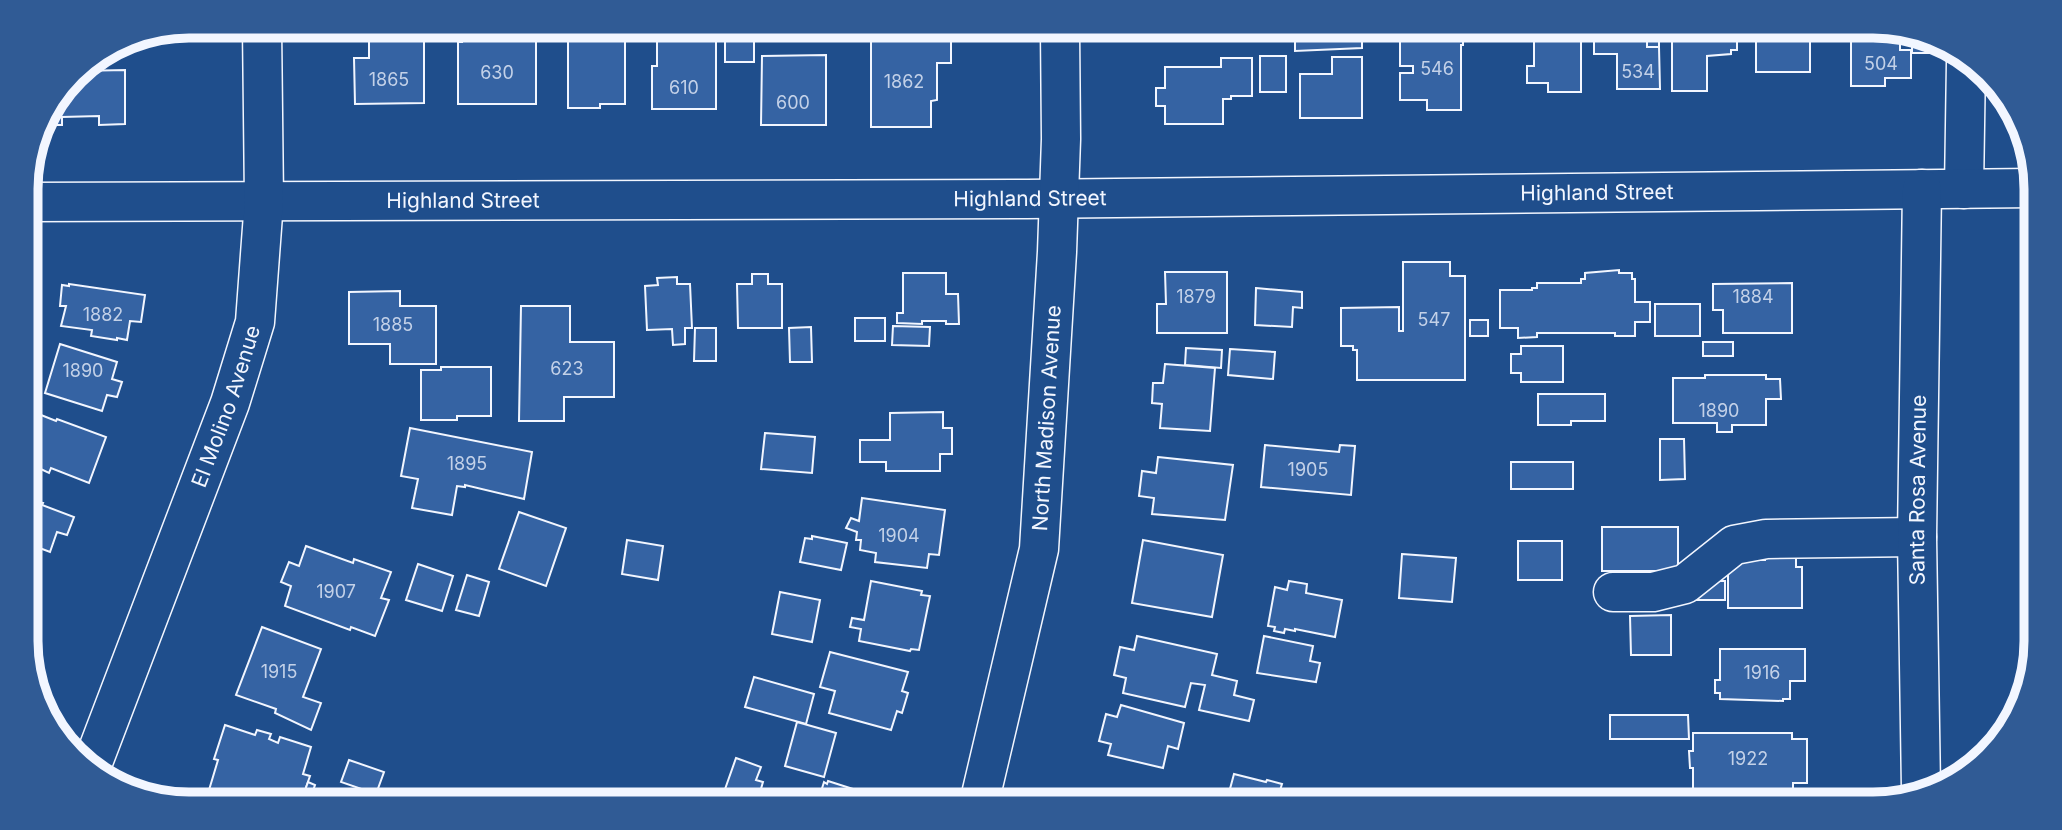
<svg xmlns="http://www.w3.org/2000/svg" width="2062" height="830" font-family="Inter,sans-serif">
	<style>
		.building { fill: #3563a3; stroke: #f2f6ff; stroke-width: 2 }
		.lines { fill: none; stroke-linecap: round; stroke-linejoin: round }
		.minor-casing { stroke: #f2f6ff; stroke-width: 41 }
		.minor { stroke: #1f4e8c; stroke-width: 38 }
		.labels { text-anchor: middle; stroke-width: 5; stroke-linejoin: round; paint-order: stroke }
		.number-label { font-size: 18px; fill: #c3d1e8 }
		.street-label { font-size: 21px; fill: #f2f6ff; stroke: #1f4e8c }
		.rim { fill: none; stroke: #f2f6ff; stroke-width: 9 }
	</style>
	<rect width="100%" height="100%" fill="#1f4e8c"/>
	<g class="building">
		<polygon points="369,27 424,27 424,103 355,104 354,58 369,58"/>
		<polygon points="462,28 536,28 536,104 458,104 458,42 462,42"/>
		<polygon points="568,28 625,28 625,104 600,104 600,108 568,108"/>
		<polygon points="652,29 716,29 716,109 652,109 652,66 657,66 657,34 652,34"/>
		<rect x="725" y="29" width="29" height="33"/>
		<polygon points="871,32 951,32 951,63 937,63 937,100 931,101 931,127 871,127"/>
		<polygon points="1295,32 1362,32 1362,48 1295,51"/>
		<polygon points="1400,32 1463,33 1463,45 1461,45 1461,110 1427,110 1427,100 1400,100 1400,73 1413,73 1413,66 1400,66"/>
		<polygon points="1534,33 1581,33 1581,92 1548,92 1548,83 1527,83 1527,66 1534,66"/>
		<polygon points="1594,33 1647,34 1647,47 1659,47 1660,89 1617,89 1617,54 1594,54"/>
		<rect x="1647" y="34" width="12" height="13"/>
		<polygon points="1672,34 1737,34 1737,50 1731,50 1731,54 1707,56 1707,91 1672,91"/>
		<rect x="1756" y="34" width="54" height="38"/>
		<polygon points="144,35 144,41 127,41 127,51 107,51 127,38"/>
		<polygon points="1851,35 1911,35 1911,42 1900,42 1900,50 1911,50 1911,78 1885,78 1885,86 1851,86"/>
		<rect x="1912" y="38" width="17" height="15"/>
		<polygon points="826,55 826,125 761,125 762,56"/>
		<rect x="1260" y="56" width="26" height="36"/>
		<polygon points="1332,57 1362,57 1362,118 1300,118 1300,74 1332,74"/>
		<polygon points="1221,58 1252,58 1252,96 1231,96 1231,99 1223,99 1223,124 1165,124 1165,106 1156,106 1156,88 1165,88 1165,67 1221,67"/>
		<polygon points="125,70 125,124 99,125 99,116 62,117 62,125 41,125 43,117 78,71"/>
		<polygon points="1403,262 1450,262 1450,276 1465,276 1465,380 1357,380 1357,350 1353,350 1353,346 1341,346 1341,308 1399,307 1399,331 1403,331"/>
		<polygon points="1619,270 1619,273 1632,273 1632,279 1635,279 1635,302 1650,302 1650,322 1635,322 1635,336 1615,336 1615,333 1537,333 1537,337 1518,338 1518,328 1500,328 1500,290 1532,290 1532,288 1537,288 1537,283 1581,283 1581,279 1585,279 1585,273"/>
		<polygon points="1165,272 1227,272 1227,333 1157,333 1157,304 1166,304"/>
		<polygon points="903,273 946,273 946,294 958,294 959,324 946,324 946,321 922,321 922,324 897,323 897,313 903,313"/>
		<polygon points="752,274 768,274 768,284 782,284 782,328 738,328 737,284 752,284"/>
		<polygon points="677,277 677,284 690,284 692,328 685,328 685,344 673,345 672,329 647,330 645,286 658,285 657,278"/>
		<polygon points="1792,283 1792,333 1723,333 1723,310 1713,310 1713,284"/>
		<polygon points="69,284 145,295 141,322 130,321 127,340 117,338 117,340 91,336 92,330 61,326 66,306 60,306 62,285 69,286"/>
		<polygon points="1256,288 1302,292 1302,308 1293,307 1292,327 1255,325"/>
		<polygon points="400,291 400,306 436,306 436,364 390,364 390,344 349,344 349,292"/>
		<polygon points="27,301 40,302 37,332 27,331"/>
		<rect x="1655" y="304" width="45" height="32"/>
		<polygon points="521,306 570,306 570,342 614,342 614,397 564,397 564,421 519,421"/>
		<rect x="855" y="318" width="30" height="23"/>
		<rect x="1470" y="320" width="18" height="16"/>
		<polygon points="893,326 930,327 929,346 892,345"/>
		<polygon points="811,327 812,362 790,362 789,328"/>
		<polygon points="695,328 716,328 716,361 694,361"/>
		<rect x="1703" y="342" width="30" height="14"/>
		<polygon points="60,344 117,362 112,379 122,382 117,397 107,395 102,411 45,393"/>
		<polygon points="1521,346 1563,346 1563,382 1521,382 1521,373 1511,373 1511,354 1521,354"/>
		<polygon points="1186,348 1222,350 1221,368 1185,365"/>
		<polygon points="1230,349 1275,352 1273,379 1228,375"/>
		<polygon points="1165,364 1215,368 1210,431 1160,428 1162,404 1152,403 1153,383 1163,383"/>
		<polygon points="441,367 491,367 491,416 457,416 457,420 421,420 421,370 441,370"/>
		<polygon points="1705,375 1766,375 1766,379 1780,379 1781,399 1766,399 1766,425 1732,425 1732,432 1717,432 1717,423 1673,423 1673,378 1705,378"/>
		<polygon points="28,381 40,385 31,411 28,410"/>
		<polygon points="1538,394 1605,394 1605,421 1571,421 1571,425 1538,425"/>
		<polygon points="943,412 943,428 952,428 952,454 940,454 940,471 886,471 886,462 860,462 860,440 890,440 890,413"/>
		<polygon points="36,413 56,421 57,419 106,437 89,483 51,468 49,473 28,463 28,435"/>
		<polygon points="410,428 532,452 524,499 465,485 465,487 457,486 452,515 412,508 418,479 401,476"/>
		<polygon points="765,433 815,437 812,473 761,469"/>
		<polygon points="1660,439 1684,439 1685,479 1660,480"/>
		<polygon points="1265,445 1339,452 1340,445 1355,446 1351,495 1261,487"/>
		<polygon points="1158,457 1233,465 1225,520 1152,514 1154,498 1139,496 1142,471 1156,473"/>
		<rect x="1511" y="462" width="62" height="27"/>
		<polygon points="862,498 945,510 939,555 929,554 927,568 875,562 876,553 860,550 861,540 856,540 857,532 846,528 851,518 859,521"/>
		<polygon points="28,500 43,503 42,505 74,517 67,535 57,532 50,552 29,544"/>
		<polygon points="519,512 566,528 546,586 499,569"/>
		<rect x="1602" y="527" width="76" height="44"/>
		<polygon points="812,536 847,543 841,570 800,562 805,538 812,539"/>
		<polygon points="627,540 663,546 658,580 622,574"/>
		<polygon points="1143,540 1223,555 1212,617 1132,603"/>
		<rect x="1518" y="541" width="44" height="39"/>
		<polygon points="1765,545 1796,545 1796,567 1802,567 1802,608 1728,608 1728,560 1765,560"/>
		<polygon points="306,546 353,563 354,559 391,572 381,598 389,600 375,636 351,627 350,630 285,606 291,586 281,582 289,562 299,566"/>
		<polygon points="1402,554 1456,558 1452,602 1399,598"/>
		<polygon points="418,564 453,576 442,611 406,600"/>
		<polygon points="467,575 489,582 479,616 456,610"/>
		<polygon points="871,581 922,591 921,595 930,596 919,650 911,649 910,651 859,641 861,629 850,627 852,618 864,620"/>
		<polygon points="1289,581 1307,584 1306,593 1342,600 1335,637 1295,629 1295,631 1285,629 1284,633 1274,631 1275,627 1268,626 1275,587 1287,590"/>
		<rect x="1697" y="581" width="28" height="19"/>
		<polygon points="29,589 36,592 29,611"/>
		<polygon points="780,592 820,600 812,642 772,634"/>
		<polygon points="1671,615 1671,655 1631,655 1630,616"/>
		<polygon points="262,627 321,649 303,697 321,703 311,730 275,713 276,709 236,695"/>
		<polygon points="1137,636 1217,654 1212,675 1237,681 1234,695 1254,700 1249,721 1199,710 1205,685 1191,683 1185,707 1123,693 1126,678 1114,675 1120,647 1134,650"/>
		<polygon points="1264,636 1313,646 1310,661 1320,663 1316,682 1257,673"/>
		<polygon points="1720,649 1805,649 1805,681 1790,681 1790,699 1783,699 1783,701 1720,699 1720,693 1715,693 1715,680 1720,680"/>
		<polygon points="830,652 908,672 902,691 908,693 902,713 897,711 891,730 829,713 835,691 820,687"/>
		<polygon points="754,677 814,694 806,724 745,707"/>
		<polygon points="1121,705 1184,723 1178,749 1168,746 1163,768 1108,755 1111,744 1099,741 1106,714 1117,717"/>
		<polygon points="1610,715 1688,715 1689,739 1610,739"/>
		<polygon points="797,722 836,733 824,777 785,766"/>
		<polygon points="225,725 255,735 257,730 271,734 269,739 278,743 280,737 311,747 303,774 310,776 303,796 226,795 209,790 218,760 214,759"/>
		<polygon points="1693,733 1792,733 1792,739 1807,739 1807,783 1793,783 1793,792 1693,792 1693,768 1690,768 1689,751 1693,751"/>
		<polygon points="736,758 761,767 756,780 763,782 760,792 753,790 750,798 717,798 719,790 724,792"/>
		<polygon points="349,760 384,772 376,794 341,782"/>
		<polygon points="1234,774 1266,782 1267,780 1282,784 1277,800 1262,798 1261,800 1227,800"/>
		<polygon points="828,781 878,797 819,798 824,782 827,784"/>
		<polygon points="308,782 315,785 311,796 303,796"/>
	</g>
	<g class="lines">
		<g class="minor-casing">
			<g id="minor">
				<polyline points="1964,189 1966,62"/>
				<path id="s1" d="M27 202 1027 199 2034 188"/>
				<polyline points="1613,592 1653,592 1685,584 1734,545 1766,539 1917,537"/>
				<path id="s2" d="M92 765 230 403 255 322 264 201 262 27"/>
				<path id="s3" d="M1921 789 1917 537 1922 189"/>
				<path id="s4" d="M980 799 1039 549 1057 252 1061 139 1060 31"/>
			</g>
		</g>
		<use href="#minor" class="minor"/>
	</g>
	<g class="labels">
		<g class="number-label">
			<text x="1881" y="70">504</text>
			<text x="1437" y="75">546</text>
			<text x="1638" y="78">534</text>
			<text x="497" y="79">630</text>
			<text x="389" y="86">1865</text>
			<text x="904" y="88">1862</text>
			<text x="684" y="94">610</text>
			<text x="793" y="109">600</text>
			<text x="1196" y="303">1879</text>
			<text x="1753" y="303">1884</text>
			<text x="103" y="321">1882</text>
			<text x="1434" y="326">547</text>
			<text x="393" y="331">1885</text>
			<text x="567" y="375">623</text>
			<text x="83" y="377">1890</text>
			<text x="1719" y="417">1890</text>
			<text x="467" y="470">1895</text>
			<text x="1308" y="476">1905</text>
			<text x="899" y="542">1904</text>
			<text x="336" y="598">1907</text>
			<text x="279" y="678">1915</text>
			<text x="1762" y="679">1916</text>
			<text x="1748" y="765">1922</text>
		</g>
		<g class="street-label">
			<text dy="7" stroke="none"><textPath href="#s1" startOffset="1570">Highland Street</textPath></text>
			<text dy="7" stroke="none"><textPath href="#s1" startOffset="1003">Highland Street</textPath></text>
			<text dy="7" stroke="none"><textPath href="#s1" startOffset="436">Highland Street</textPath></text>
			<text dy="7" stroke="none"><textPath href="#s2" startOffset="383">El Molino Avenue</textPath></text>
			<text dy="7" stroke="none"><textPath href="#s4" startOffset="388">North Madison Avenue</textPath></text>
			<text dy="7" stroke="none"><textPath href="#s3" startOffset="299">Santa Rosa Avenue</textPath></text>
		</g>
	</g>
	<path d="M0 0H2062V830H0ZM189 38H1873A151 151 0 0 1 2024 189V641A151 151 0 0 1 1873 792H189A151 151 0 0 1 38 641V189A151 151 0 0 1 189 38Z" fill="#305b95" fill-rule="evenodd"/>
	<path class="rim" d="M189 38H1873A151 151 0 0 1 2024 189V641A151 151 0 0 1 1873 792H189A151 151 0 0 1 38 641V189A151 151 0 0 1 189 38Z"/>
</svg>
